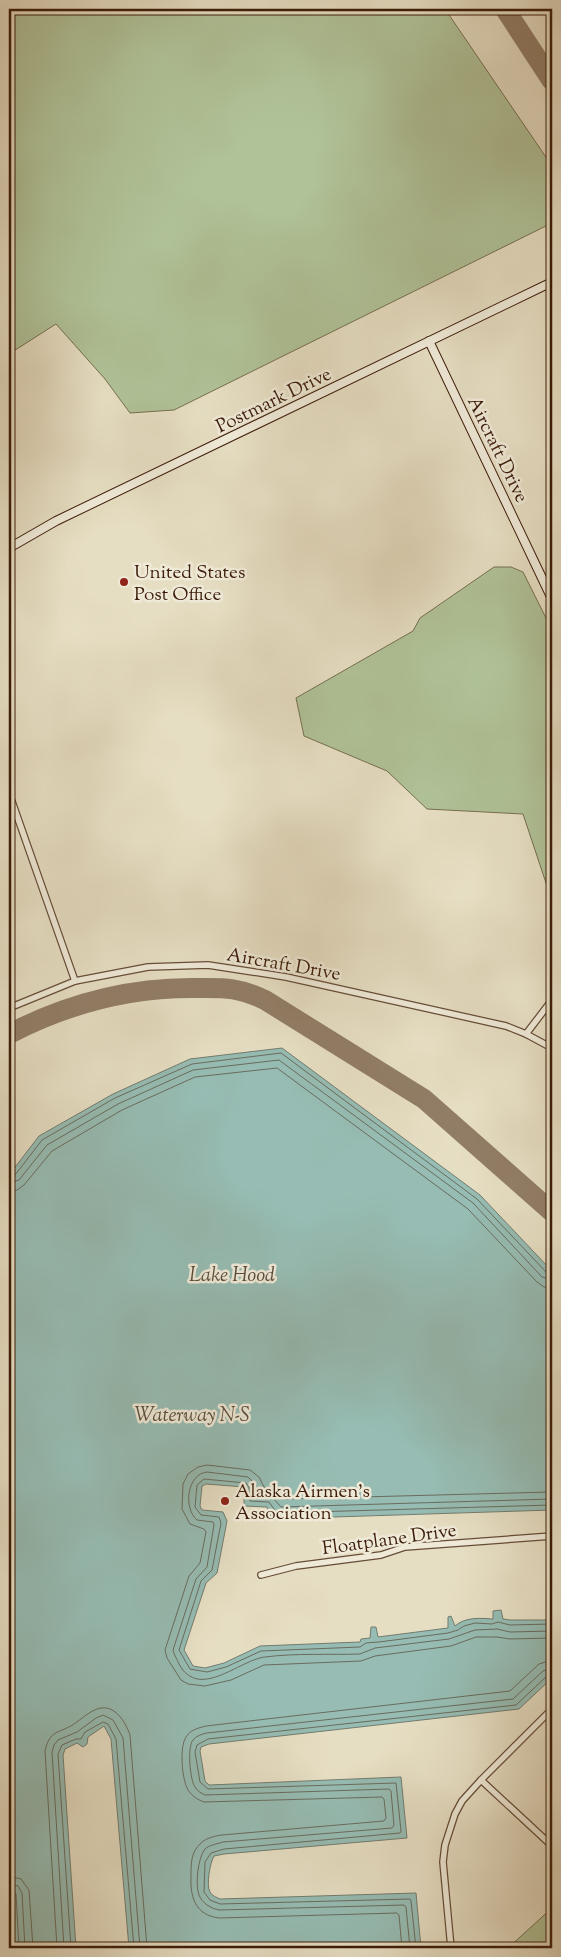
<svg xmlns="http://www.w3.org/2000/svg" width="561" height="1957" font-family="'Sorts Mill Goudy',serif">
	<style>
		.green { fill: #b0c298; stroke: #766f50 }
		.water { fill: #96bcb3; stroke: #727c6f }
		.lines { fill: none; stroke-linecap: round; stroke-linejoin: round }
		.shore { stroke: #696c5e; stroke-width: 1 }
		.taxiway { stroke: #917d66; stroke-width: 20 }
		.street-casing { stroke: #664c38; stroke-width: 8 }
		.secondary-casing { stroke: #3c1c09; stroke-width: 10 }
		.street { stroke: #efead8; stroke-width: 5.5 }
		.secondary { stroke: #efead8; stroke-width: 8 }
		.poi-dot { fill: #8f2418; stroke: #efead8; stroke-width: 2 }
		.labels { text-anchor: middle; stroke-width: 5; stroke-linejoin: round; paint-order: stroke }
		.street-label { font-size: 19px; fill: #3c1c09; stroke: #efead8 }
		.poi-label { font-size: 19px; fill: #3c1c09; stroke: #efead8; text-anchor: start }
		.water-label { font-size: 20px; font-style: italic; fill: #574c3c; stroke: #efead8 }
	</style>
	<rect width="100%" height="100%" fill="#e6dec3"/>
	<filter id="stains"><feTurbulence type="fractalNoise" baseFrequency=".004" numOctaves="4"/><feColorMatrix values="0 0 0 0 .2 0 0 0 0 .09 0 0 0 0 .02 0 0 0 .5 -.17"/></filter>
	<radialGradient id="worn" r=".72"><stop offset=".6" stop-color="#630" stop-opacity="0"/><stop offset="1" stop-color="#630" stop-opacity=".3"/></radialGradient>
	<g class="green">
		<polygon points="9,9 445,9 552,166 552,223 174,410 130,413 105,379 56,324 9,354"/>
		<polygon points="494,567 511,567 523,572 552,630 552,901 523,814 427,809 387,771 304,736 296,698 413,631 420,618"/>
		<polygon points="552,1908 552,1936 539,1948 508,1948"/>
	</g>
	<path class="water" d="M282 1048 480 1195 552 1271V1510L272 1519 267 1507 244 1506V1487L206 1484 202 1486 200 1506 202 1510 223 1512 227 1521 217 1573 206 1583 184 1650 193 1666 205 1668 224 1663 260 1646 360 1642 361 1639 370 1638 371 1627H376L378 1637 448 1628V1617L451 1616 455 1626C465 1617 480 1618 493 1619V1611L501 1610 503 1619 510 1620H552V1678L519 1709 209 1744 201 1747 200 1751 205 1781 209 1785 401 1777 407 1838 224 1854 214 1856C210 1863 206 1885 210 1892 212 1896 216 1897 220 1899L416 1893 421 1948H129L111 1739 104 1726 88 1737 87 1744 83 1747 77 1743 65 1749 63 1755 76 1948H14L10 1880 9 1879V1175L39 1136 113 1094 190 1059Z"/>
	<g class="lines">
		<g class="shore">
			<polyline points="9,1177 15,1175 42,1140 115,1098 192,1064 281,1053 477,1199 547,1273 552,1274"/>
			<polyline points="9,1183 19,1180 47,1145 118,1104 193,1070 279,1060 473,1203 542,1277 552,1280"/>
			<polyline points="9,1191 17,1190 24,1185 52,1151 122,1110 195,1077 277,1068 468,1209 537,1282 544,1287 552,1288"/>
			<polyline points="552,1492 285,1499 275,1490 264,1487 259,1477 250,1470 207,1465 198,1467 188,1474 183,1484 182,1509 190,1524 204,1529 206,1532 200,1563 189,1576 165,1650 167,1658 181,1680 188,1684 205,1686 231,1680 264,1665 361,1661 375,1656 451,1646 476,1637 497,1637 510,1639 552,1638"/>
			<path d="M552 1499 281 1507 272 1497 256 1495 254 1483 248 1477 207 1472C187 1474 183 1508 197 1520L213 1522 214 1525 207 1567 196 1579 173 1650C174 1655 177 1659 179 1664 199 1701 239 1660 265 1657 296 1653 329 1655 360 1654L375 1648 449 1639 475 1630 497 1629 510 1632 552 1631"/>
			<polyline points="552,1505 277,1513 269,1502 250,1501 249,1487 246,1483 204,1479 197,1485 195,1507 201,1515 219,1517 221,1523 212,1570 201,1581 179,1650 190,1669 207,1672 226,1667 261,1651 360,1647 366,1643 379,1642 448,1633 458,1630 464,1626 475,1623 492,1624 498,1622 510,1625 552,1624"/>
			<polyline points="9,1876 21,1879 29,1890 33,1948"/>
			<polyline points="9,1883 18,1886 22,1893 25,1948"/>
			<polyline points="9,1889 13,1890 16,1894 19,1948"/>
			<path d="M57 1948 45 1751C50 1729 59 1734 74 1724 81 1719 89 1712 97 1709 114 1703 125 1721 130 1735L147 1948"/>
			<polyline points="64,1948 52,1752 54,1745 58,1740 77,1732 96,1718 103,1715 113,1720 123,1738 140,1948"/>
			<polyline points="71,1948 58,1754 62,1745 76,1739 81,1739 85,1732 103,1722 108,1724 116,1739 134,1948"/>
			<path d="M402 1948 399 1915 397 1913 219 1918C195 1915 190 1897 191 1875 191 1863 191 1852 201 1843 206 1838 215 1836 222 1835L384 1821 386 1818 384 1799 382 1797 204 1802C198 1800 192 1796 188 1790 182 1780 179 1747 186 1737 190 1730 198 1728 206 1726L510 1691 539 1664 552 1660"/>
			<path d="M410 1948 406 1907 404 1905 220 1910C211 1909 202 1903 199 1895 195 1885 198 1857 205 1849 209 1845 217 1844 223 1842L392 1828 394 1825 391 1791 389 1789 205 1795C201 1793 197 1791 195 1787 190 1780 187 1747 193 1740 196 1736 202 1734 207 1733L513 1699 543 1671 552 1668"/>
			<polyline points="416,1948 411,1901 410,1899 220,1904 210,1900 204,1892 205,1862 211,1853 224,1849 400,1833 401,1831 396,1783 208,1789 200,1782 195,1752 197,1745 208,1739 516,1705 547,1676 552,1674"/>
		</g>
		<g class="taxiway">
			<polyline points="505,9 552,81"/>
			<path d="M9 1034C67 1004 126 988 191 988 223 988 236 986 265 1000L424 1099 552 1212"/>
		</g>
		<g class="street-casing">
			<g id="street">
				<polyline points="9,793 75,981"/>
				<polyline points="9,1008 75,981 148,967 208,965 286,977 506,1026 526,1034 552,1048"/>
				<polyline points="526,1034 552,1000"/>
				<polyline points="261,1575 296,1566 381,1555 405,1547 552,1536"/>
				<polyline points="481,1780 550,1844"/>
				<polyline points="451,1948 443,1862 445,1845 455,1814 462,1801 481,1780 552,1709"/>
			</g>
		</g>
		<g class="secondary-casing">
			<g id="secondary">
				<polyline points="429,341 552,599"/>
				<polyline points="9,548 56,521 552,282"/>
			</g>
		</g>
		<use href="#street" class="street"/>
		<use href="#secondary" class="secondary"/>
	</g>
	<g class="poi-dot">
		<circle cx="124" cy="582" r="5"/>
		<circle cx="225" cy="1501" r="5"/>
	</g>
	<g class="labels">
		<g class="street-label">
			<text transform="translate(273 399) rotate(-26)" y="7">Postmark Drive</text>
			<text transform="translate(499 449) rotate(64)" y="7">Aircraft Drive</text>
			<text transform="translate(284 963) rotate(10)" y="7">Aircraft Drive</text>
			<text transform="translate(389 1538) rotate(-8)" y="7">Floatplane Drive</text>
		</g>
		<g class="poi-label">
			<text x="134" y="578">United States<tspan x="134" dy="22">Post Office</tspan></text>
			<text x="235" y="1497">Alaska Airmen's<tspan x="235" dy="22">Association</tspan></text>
		</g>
		<g class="water-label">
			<text x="232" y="1281">Lake Hood</text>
			<text x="192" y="1421">Waterway N-S</text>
		</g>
	</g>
	<rect width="561" height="1957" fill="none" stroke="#e6dec3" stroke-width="30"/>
	<rect x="10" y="10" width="541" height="1937" fill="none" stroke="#3c1c09" stroke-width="2.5"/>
	<rect x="15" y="15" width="531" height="1927" fill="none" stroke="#3c1c09"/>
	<rect width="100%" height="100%" filter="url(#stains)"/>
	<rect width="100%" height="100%" fill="url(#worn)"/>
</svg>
